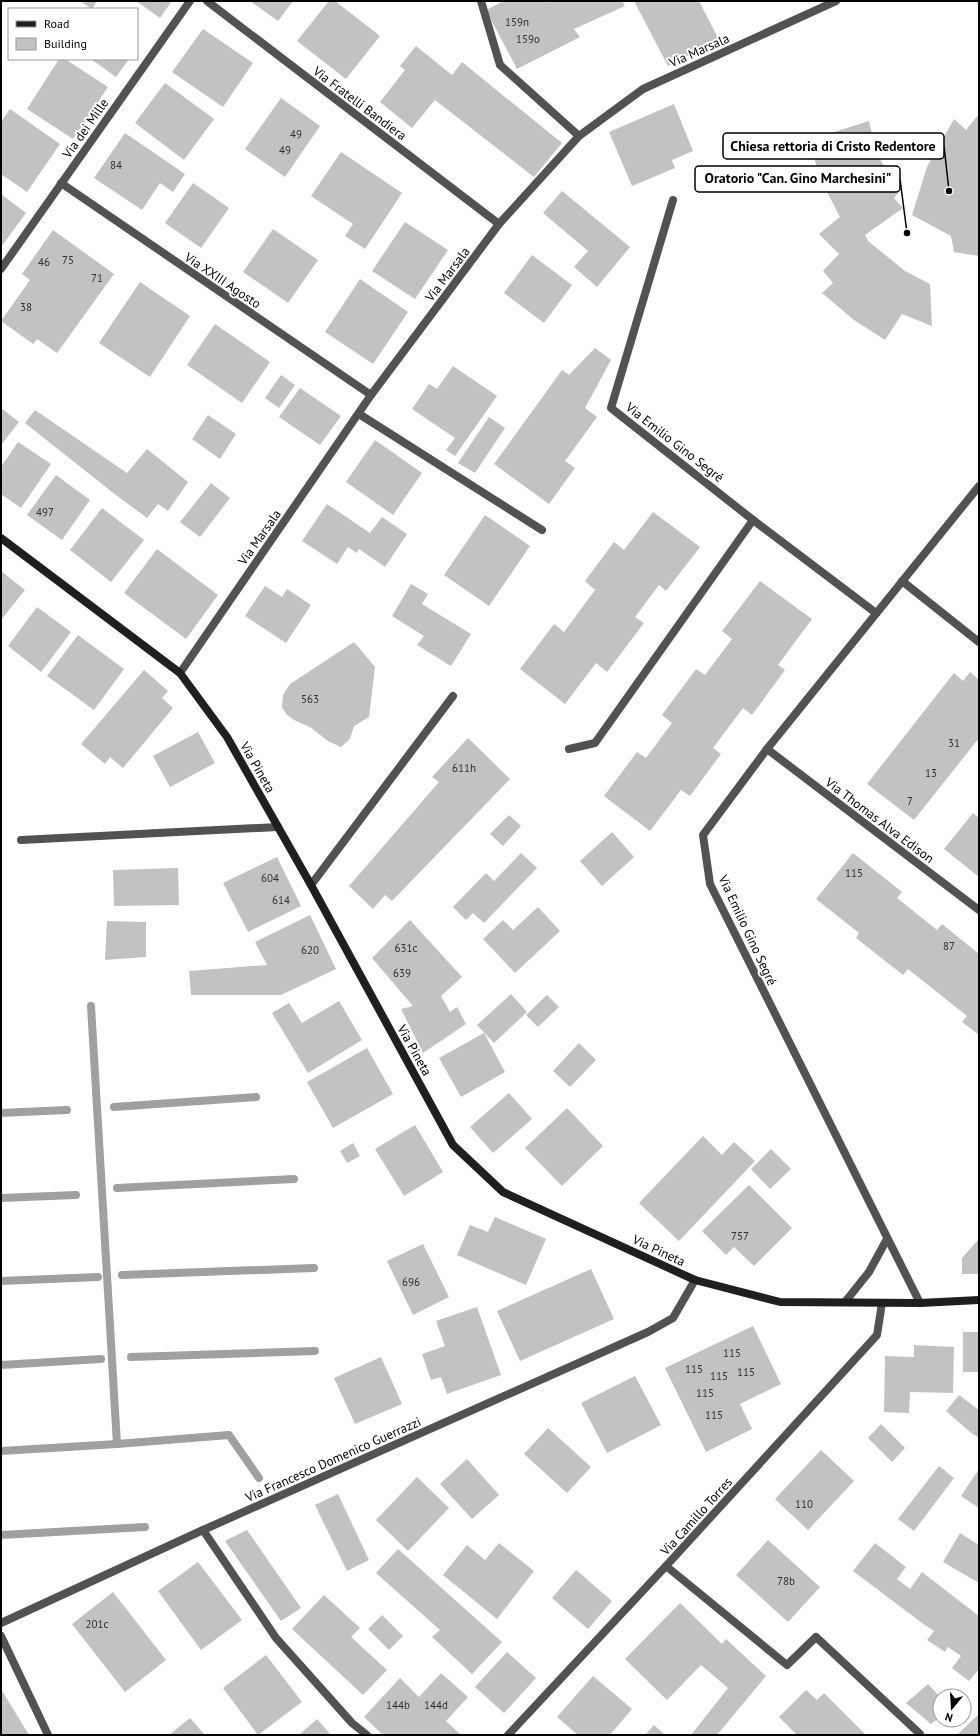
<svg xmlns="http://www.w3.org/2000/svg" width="980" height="1736" font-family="'PT Sans',sans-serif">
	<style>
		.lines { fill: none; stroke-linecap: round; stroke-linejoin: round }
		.stream { stroke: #a0a0a0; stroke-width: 8 }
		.building { fill: #c2c2c2 }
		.lane { stroke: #525252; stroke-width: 8 }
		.street { stroke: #525252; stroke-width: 8 }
		.secondary { stroke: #1f1f1f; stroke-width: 8 }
		.labels { text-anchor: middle; stroke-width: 4; stroke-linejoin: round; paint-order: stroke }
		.number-label { font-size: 11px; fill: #303030 }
		.street-label { font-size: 13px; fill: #000; stroke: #fff }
		.leader { fill: none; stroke: #000; stroke-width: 1.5 }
		.callout-dot { fill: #000; stroke: #fff; stroke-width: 1.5 }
		.callout { fill: #fff; stroke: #000; stroke-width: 1.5 }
		.callout-label { font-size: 14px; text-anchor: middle; font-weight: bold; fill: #000 }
	</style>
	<rect width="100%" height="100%" fill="#fff"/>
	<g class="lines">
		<g class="stream">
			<polyline points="91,1006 117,1444"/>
			<polyline points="114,1107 256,1097"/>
			<polyline points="1,1113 67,1110"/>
			<polyline points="117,1188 294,1179"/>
			<polyline points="1,1198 76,1195"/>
			<polyline points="122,1275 314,1268"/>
			<polyline points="1,1281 98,1277"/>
			<polyline points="131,1357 315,1351"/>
			<polyline points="1,1365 101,1359"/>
			<polyline points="1,1451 117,1444 229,1435 259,1478"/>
			<polyline points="1,1535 145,1527"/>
		</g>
	</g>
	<g class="building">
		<polygon points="80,1 97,1 92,9"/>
		<polygon points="136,1 172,1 160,18"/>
		<polygon points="250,1 293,1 278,21"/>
		<polygon points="329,1 335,1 380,36 346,79 297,41"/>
		<polygon points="504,1 548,1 549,3 553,1 622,1 625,6 574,29 580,37 517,69 486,10"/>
		<polygon points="634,1 699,1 719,40 668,66"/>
		<polygon points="203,29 253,63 223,107 172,72"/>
		<polygon points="416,46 452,75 462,62 562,143 534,177 435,100 412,128 380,102 405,70 400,66"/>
		<polygon points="59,59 65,59 108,87 73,139 27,109"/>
		<polygon points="91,59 129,59 116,77"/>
		<polygon points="165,83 214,119 184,160 135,123"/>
		<polygon points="281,98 320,126 285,177 245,149"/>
		<polygon points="674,104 693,151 672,160 675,168 632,186 609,132"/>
		<polygon points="10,109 60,144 27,192 1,174 1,122"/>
		<polygon points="979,114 979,256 954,252 951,236 912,215 927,167 954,119 966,130"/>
		<polygon points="869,121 874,143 881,161 900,191 894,198 903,208 865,235 868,241 905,271 930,284 932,326 902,314 885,340 854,320 822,293 833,283 823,271 839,254 819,234 840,217 824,186 816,164 809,140"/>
		<polygon points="125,133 185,174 173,192 160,183 142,210 94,178"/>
		<polygon points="341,152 402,193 365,249 345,236 353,224 311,196"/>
		<polygon points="193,183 229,208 201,248 165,223"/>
		<polygon points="562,191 630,247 597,287 574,267 588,251 543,213"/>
		<polygon points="1,194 26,213 1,247"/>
		<polygon points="405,222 448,250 415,299 372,271"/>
		<polygon points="273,229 318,260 288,303 243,272"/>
		<polygon points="53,230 114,274 57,353 37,339 33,344 1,321 30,280 22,274"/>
		<polygon points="532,255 572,285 544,323 504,293"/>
		<polygon points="360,279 408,312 373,364 325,332"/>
		<polygon points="140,282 190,316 150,377 99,343"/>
		<polygon points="215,324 270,362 242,403 187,365"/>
		<polygon points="595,348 611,360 585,408 597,417 565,461 575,468 549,504 494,464 562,370 569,375"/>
		<polygon points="453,366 497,396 455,456 446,450 455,438 412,409 429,384 437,389"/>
		<polygon points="281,375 295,385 279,408 265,398"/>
		<polygon points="300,388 341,416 320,445 279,417"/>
		<polygon points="1,408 19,422 1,445"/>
		<polygon points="35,410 127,473 147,449 188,482 168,511 158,504 147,518 112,492 25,423"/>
		<polygon points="208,415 236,434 220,459 192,439"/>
		<polygon points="489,417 505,428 475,473 458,463"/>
		<polygon points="375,440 422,473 393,515 346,482"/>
		<polygon points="18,442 51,464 21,508 1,494 1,467"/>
		<polygon points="56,475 90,500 62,540 27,515"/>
		<polygon points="211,483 230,498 200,537 180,522"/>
		<polygon points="327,504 370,533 382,517 407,534 385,567 359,549 357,553 348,547 337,564 302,541"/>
		<polygon points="102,508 144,540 111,582 70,550"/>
		<polygon points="653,512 700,547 666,591 659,585 635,617 644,623 607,672 596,663 565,704 520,669 554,624 564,632 595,590 585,581 614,542 624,550"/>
		<polygon points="485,515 530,546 489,606 444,575"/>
		<polygon points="157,549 218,595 186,639 124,593"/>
		<polygon points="1,571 25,590 1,620"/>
		<polygon points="760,581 812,619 778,665 785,670 752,715 743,708 713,748 721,754 690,796 681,790 650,831 604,796 637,752 646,758 672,723 662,715 696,669 705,675 732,639 722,631"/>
		<polygon points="411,584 428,594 422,604 471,634 451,666 417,645 424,636 392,616"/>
		<polygon points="265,586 282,597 287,589 311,605 286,643 245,616"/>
		<polygon points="37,607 71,632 41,672 8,646"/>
		<polygon points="78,635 124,669 94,710 47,676"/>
		<polygon points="354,642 375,667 369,717 354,726 350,739 341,747 328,741 310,727 294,720 287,715 282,707 283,695 290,684"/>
		<polygon points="144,670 168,691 162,698 173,708 123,768 110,757 105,764 81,744"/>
		<polygon points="970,672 979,680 979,738 914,820 867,784 954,673 963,681"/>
		<polygon points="198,732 215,763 170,787 153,756"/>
		<polygon points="468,738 510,779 392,901 385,895 373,909 349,886 439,782 432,777"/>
		<polygon points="973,813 979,818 979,877 944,849"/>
		<polygon points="509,815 521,826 503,846 490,834"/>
		<polygon points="612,832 634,857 602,886 580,861"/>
		<polygon points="521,853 537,868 484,923 473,913 466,920 453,907 486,873 494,881"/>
		<polygon points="853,853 902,892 897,898 937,930 942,924 979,954 979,1035 962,1022 967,1016 908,969 903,975 856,938 859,933 816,899"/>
		<polygon points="277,857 301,906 248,932 223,883"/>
		<polygon points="178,868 179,905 114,906 113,870"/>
		<polygon points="538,907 560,931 515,973 483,939 503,920 513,930"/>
		<polygon points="310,915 336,969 281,995 191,995 189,971 267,965 255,942"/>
		<polygon points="410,920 462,977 441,996 450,1012 457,1007 466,1024 423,1053 401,1009 413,1006 372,958"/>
		<polygon points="107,921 146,922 146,957 105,960"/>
		<polygon points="511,994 527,1012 494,1043 477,1025"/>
		<polygon points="547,995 559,1007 538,1027 526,1015"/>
		<polygon points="339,1001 362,1040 308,1073 272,1013 289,1003 302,1023"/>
		<polygon points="484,1033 505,1072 461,1097 439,1058"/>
		<polygon points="579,1043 596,1060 570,1087 553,1071"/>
		<polygon points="367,1048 393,1094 333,1128 307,1082"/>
		<polygon points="509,1093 532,1119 493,1153 470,1127"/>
		<polygon points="567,1108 603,1146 562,1186 525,1148"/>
		<polygon points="415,1125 443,1172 404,1196 375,1149"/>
		<polygon points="703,1136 722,1155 734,1142 755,1161 679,1241 639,1203"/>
		<polygon points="353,1143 360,1156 347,1163 340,1151"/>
		<polygon points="771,1149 791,1169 770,1189 751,1169"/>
		<polygon points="749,1185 792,1228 754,1266 734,1247 726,1255 702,1231"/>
		<polygon points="495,1217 546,1239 526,1285 457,1255 470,1225 488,1232"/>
		<polygon points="979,1239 979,1274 962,1274 962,1258"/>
		<polygon points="423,1244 449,1297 413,1315 387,1261"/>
		<polygon points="591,1269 614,1319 520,1361 497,1311"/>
		<polygon points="477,1307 501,1375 447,1394 441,1377 431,1380 422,1354 445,1346 436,1321"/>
		<polygon points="753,1326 781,1384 740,1404 752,1429 706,1452 665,1368"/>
		<rect x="963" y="1332" width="16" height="40"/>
		<polygon points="914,1345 954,1347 953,1393 910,1392 909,1413 884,1412 885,1356 914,1357"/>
		<polygon points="381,1357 402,1404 355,1424 334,1378"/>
		<polygon points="635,1376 661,1425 607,1453 581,1403"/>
		<polygon points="959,1395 979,1410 979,1438 970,1432 946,1411"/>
		<polygon points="881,1424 905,1448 892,1462 868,1438"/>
		<polygon points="548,1428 591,1467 567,1493 524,1454"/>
		<polygon points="821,1450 854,1481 808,1530 775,1499"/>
		<polygon points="467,1459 499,1495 472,1519 440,1484"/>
		<polygon points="939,1466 954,1478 914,1531 898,1519"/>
		<polygon points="979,1469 979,1508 961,1496"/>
		<polygon points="417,1477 449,1508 408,1551 376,1520"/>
		<polygon points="338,1494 369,1560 347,1571 315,1505"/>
		<polygon points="247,1530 301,1608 281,1621 225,1541"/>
		<polygon points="960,1533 979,1545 979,1583 943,1562"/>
		<polygon points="768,1540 820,1587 788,1622 736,1575"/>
		<polygon points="499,1543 534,1571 497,1619 443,1575 467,1545 485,1560"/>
		<polygon points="875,1543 906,1567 897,1579 910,1589 922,1572 979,1616 979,1669 969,1681 952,1668 961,1656 948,1647 945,1652 927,1640 934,1631 922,1623 853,1571"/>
		<polygon points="398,1549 502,1642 472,1674 432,1637 440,1630 376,1573"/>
		<polygon points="198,1562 242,1620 201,1650 158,1591"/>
		<polygon points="576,1570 612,1601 588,1629 552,1598"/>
		<polygon points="113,1592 166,1660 125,1692 72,1624"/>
		<polygon points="324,1595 360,1628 351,1637 387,1670 363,1695 292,1629"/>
		<polygon points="680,1603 722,1644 726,1639 766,1676 717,1735 691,1735 728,1688 701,1665 667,1700 625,1659"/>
		<polygon points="382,1615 403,1636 389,1650 368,1629"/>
		<polygon points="507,1652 536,1678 504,1713 475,1687"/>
		<polygon points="266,1655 302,1702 258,1735 223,1688"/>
		<polygon points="441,1673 468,1697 446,1721 461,1735 383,1735 364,1717 400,1678 419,1697"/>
		<polygon points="593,1676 632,1709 610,1735 578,1735 557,1717"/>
		<polygon points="928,1684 940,1697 940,1717 931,1724 906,1703"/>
		<polygon points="1,1689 29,1735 1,1735"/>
		<polygon points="806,1690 817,1700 824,1693 866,1735 797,1735 779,1717"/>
		<polygon points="979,1714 979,1735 957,1735"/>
		<polygon points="190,1718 205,1735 169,1735"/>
		<polygon points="317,1719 331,1735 299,1735"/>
		<polygon points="654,1725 665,1735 645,1735"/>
	</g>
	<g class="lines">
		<g class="lane">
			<polyline points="1,1623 203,1530"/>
			<polyline points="1,1636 48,1735"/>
		</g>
		<g class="street">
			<polyline points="207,1 499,224"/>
			<polyline points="481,1 500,65 579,136"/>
			<polyline points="61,183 371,395"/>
			<polyline points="673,200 611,408 753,520 876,613"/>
			<polyline points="1,269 190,1"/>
			<polyline points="359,414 542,530"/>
			<polyline points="902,581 979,642"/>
			<polyline points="180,673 371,395 499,224 579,136 643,89 836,1"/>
			<polyline points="569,749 595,743 753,520"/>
			<polyline points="767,749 979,910"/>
			<polyline points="21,840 278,827"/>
			<polyline points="311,885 453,696"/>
			<polyline points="845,1302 869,1272 887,1239"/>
			<polyline points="920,1303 710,884 703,835 767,749 979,486"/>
			<polyline points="666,1566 787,1665 816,1637 920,1734"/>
			<polyline points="367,1735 352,1723 276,1638 203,1530 648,1332 673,1318 695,1280"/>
			<polyline points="508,1735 666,1566 877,1335 882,1303"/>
		</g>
		<polyline class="secondary" points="1,538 180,673 227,737 311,885 453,1145 503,1192 695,1280 780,1302 920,1303 979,1300"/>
	</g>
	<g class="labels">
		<g class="number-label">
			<text x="517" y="26">159n</text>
			<text x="528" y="43">159o</text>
			<text x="296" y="138">49</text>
			<text x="285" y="154">49</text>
			<text x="116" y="169">84</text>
			<text x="68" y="264">75</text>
			<text x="44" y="266">46</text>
			<text x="97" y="282">71</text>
			<text x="26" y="311">38</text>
			<text x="45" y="516">497</text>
			<text x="310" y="703">563</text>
			<text x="954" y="747">31</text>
			<text x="464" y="772">611h</text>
			<text x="931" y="777">13</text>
			<text x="910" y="805">7</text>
			<text x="854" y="877">115</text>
			<text x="270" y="882">604</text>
			<text x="281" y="904">614</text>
			<text x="949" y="950">87</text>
			<text x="406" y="952">631c</text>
			<text x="310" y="954">620</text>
			<text x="402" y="977">639</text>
			<text x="740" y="1240">757</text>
			<text x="411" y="1286">696</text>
			<text x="732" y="1357">115</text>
			<text x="694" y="1373">115</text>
			<text x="746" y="1376">115</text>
			<text x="719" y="1380">115</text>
			<text x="705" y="1397">115</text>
			<text x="714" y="1419">115</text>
			<text x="804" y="1508">110</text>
			<text x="786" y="1585">78b</text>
			<text x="97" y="1628">201c</text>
			<text x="398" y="1709">144b</text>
			<text x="436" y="1709">144d</text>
		</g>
		<g class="street-label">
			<text transform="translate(699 50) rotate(-24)" y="5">Via Marsala</text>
			<text transform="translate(360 103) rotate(37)" y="5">Via Fratelli Bandiera</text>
			<text transform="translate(85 128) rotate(-55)" y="5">Via dei Mille</text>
			<text transform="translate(447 274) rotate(-53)" y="5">Via Marsala</text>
			<text transform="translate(223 280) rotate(34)" y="5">Via XXIII Agosto</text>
			<text transform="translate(675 442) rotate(38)" y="5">Via Emilio Gino Segré</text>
			<text transform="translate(259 537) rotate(-55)" y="5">Via Marsala</text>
			<text transform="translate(258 767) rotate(60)" y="5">Via Pineta</text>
			<text transform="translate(880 820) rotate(37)" y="5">Via Thomas Alva Edison</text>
			<text transform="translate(748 930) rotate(65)" y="5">Via Emilio Gino Segré</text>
			<text transform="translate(415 1050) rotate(61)" y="5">Via Pineta</text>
			<text transform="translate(659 1250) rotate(25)" y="5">Via Pineta</text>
			<text transform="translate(333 1459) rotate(-24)" y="5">Via Francesco Domenico Guerrazzi</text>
			<text transform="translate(696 1516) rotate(-48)" y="5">Via Camillo Torres</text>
		</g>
	</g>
	<path class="leader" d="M949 191L944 146M907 233L900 179"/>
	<g class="callout-dot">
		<circle cx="949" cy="191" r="4"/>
		<circle cx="907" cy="233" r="4"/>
	</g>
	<g class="callout">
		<rect x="723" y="133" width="221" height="26" rx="4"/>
		<rect x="695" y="166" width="205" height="26" rx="4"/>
	</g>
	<g class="callout-label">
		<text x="833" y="151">Chiesa rettoria di Cristo Redentore</text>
		<text x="798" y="183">Oratorio "Can. Gino Marchesini"</text>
	</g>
	<rect width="980" height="1736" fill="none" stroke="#000000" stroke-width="4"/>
	<rect x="8" y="8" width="130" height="52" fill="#ffffff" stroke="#999999"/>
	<rect x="16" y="21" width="20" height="6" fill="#1f1f1f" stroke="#999999"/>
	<text x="44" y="28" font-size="12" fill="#000000">Road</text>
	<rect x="16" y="38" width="20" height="12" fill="#c2c2c2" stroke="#999999"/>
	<text x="44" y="48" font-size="12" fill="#000000">Building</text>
	<g transform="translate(952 1708) rotate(198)"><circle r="19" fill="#ffffff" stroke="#999999"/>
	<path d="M0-3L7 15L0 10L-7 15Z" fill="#000000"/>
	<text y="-6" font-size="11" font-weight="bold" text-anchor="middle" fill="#000000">N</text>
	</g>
</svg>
